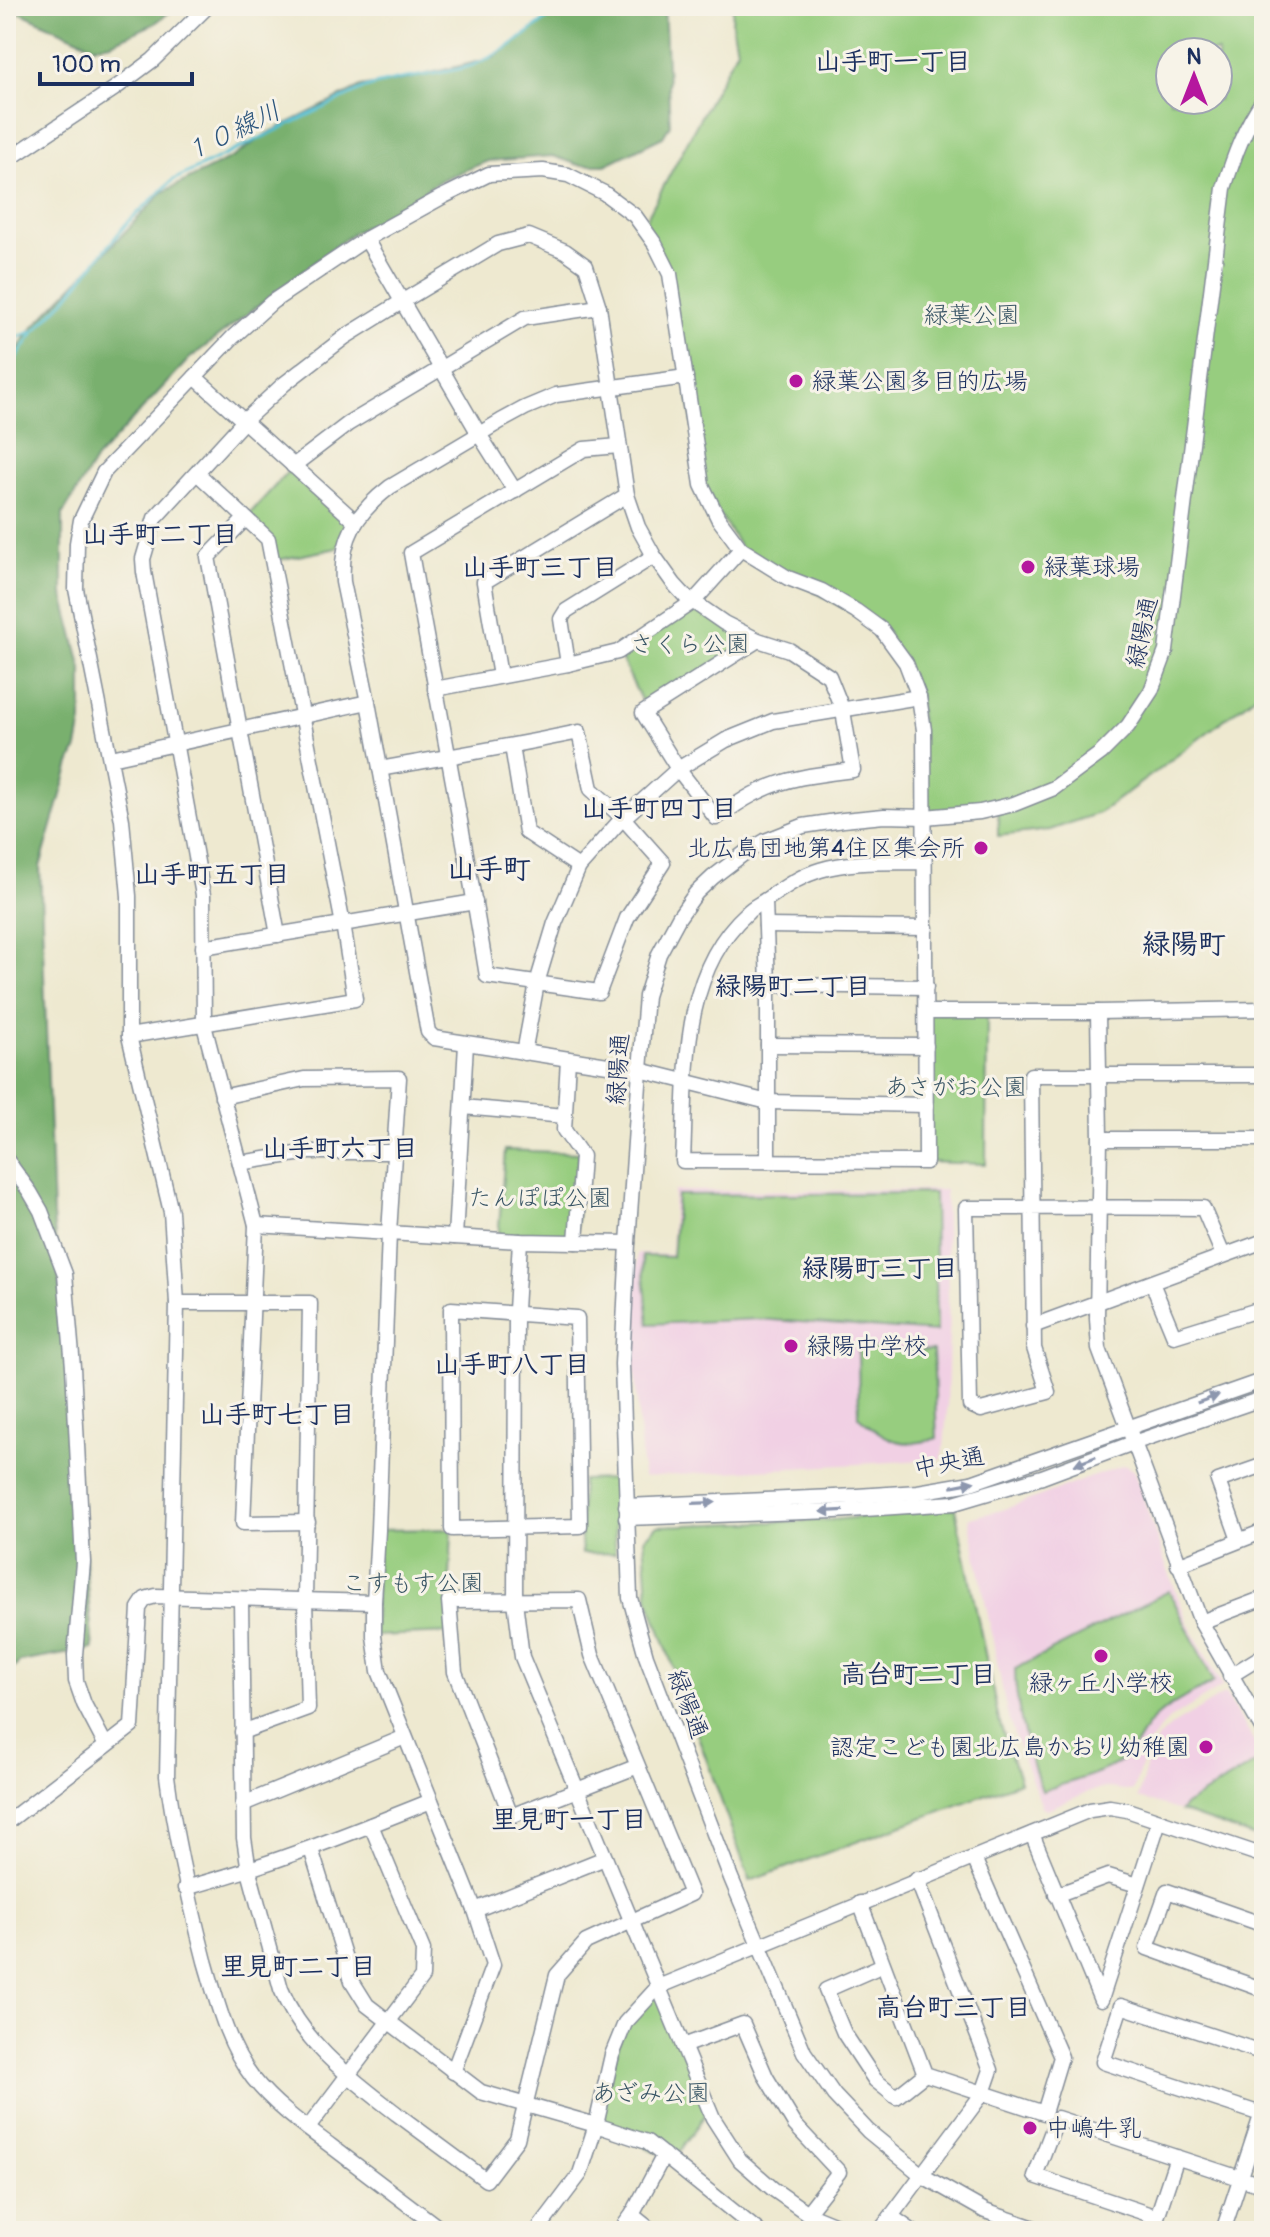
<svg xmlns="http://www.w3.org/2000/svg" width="1270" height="2237" font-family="Pangolin,'Klee One',sans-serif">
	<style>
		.built { fill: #f1d0e4 }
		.green { fill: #97cd7f; stroke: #597e6e; stroke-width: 2; fill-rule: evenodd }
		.forest { fill: #79b06e; stroke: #4a7066; stroke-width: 2 }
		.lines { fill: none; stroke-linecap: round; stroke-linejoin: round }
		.stream { stroke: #59c1d6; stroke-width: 3 }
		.minor-casing { stroke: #848c97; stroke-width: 17 }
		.minor { stroke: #fff; stroke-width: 14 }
		.oneway { fill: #8d97ae }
		.poi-dot { fill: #b5179e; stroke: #f7f3e8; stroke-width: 3 }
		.labels { text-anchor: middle; stroke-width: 6; stroke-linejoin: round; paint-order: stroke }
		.park-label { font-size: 24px; fill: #3a5666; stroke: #f7f3e8 }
		.poi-label { font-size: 24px; fill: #1b2f5e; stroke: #f7f3e8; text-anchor: start }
		.street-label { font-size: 24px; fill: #1b2f5e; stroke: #f7f3e8 }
		.neighbourhood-label { font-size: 26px; font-weight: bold; fill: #1b2f5e; stroke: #f7f3e8 }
		.water-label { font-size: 26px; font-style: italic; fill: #2a547c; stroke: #f7f3e8 }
		.quarter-label { font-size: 28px; font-weight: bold; fill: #1b2f5e; stroke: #f7f3e8 }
	</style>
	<rect width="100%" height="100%" fill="#f7f3e8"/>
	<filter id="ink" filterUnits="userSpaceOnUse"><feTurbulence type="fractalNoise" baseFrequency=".0125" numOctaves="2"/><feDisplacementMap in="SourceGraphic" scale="16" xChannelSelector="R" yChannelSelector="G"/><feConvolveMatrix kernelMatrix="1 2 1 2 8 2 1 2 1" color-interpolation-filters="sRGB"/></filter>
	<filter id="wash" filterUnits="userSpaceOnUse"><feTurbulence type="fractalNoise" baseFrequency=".006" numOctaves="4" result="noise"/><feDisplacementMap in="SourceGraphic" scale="32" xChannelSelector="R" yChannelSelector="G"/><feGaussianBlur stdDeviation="1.8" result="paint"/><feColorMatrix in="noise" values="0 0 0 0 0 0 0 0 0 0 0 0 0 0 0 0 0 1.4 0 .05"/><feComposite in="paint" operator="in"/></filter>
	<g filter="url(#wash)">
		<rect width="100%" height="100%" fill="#eee9d0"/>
		<g class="built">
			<polygon points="945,1190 949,1330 947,1411 944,1447 941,1459 643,1477 634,1362 637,1254 671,1255 674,1191"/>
			<polygon points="1124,1465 1134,1471 1167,1568 1189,1625 1223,1686 1168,1720 1149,1743 1133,1791 1107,1788 1091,1791 1047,1809 1042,1807 1008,1718 969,1518 1002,1510"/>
			<polygon points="1225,1693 1264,1758 1185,1805 1180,1811 1138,1798 1149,1755 1158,1738 1173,1725"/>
		</g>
		<g class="green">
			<path d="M733 6H1264V689L1158 770 1099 813 1050 830 998 836V810L925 817 919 697 882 630 741 549 702 485 674 296 645 221 737 49 732 24ZM1170 52H1218V100H1170Z"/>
			<polygon points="293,466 356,522 337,548 273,561 268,539 245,519"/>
			<polygon points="694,601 752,644 643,713 643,704 618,652"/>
			<polygon points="926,1012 987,1012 986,1164 926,1162"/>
			<polygon points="505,1150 579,1153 576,1242 498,1240"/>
			<polygon points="934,1193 936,1332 758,1319 649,1324 642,1256 672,1257 677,1195"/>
			<path d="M858 1348 933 1351 937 1438C903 1449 888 1441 862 1420L859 1417Z"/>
			<polygon points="614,1479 615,1553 582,1554 580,1526 582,1480"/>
			<polygon points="955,1508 999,1721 1020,1782 750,1881 648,1597 644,1539 657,1526 831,1520"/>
			<polygon points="452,1529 449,1601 452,1633 374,1636 378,1530"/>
			<path d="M1169 1591 1214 1682C1192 1694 1168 1704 1150 1723 1142 1732 1138 1745 1129 1754 1110 1773 1068 1782 1042 1791 1029 1755 1015 1708 1015 1669Z"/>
			<polygon points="1264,1758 1264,1840 1180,1811 1185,1805"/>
			<polygon points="658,1987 709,2109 672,2163 664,2155 596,2125 625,2023"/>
		</g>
		<g class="forest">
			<polygon points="6,6 178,6 154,24 111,43 94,46"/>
			<polygon points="565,6 664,6 670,125 663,137 605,165 579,165 553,156 488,161 443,179 374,223 354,232 189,359 96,459 63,514 63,595 82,669 82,721 77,748 70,764 40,867 53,1215 93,1649 20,1662 8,1674 6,1683 6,366 31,330 163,192 235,156 266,134 361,87 407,79 493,58"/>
		</g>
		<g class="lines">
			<g class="stream">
				<path d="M6 341 35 331 65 300 126 224 173 180 365 88C397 77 430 76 463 68 498 60 535 27 564 6"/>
				<polyline points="6,373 33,334"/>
			</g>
		</g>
	</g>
	<g filter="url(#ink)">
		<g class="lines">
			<g class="minor-casing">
				<g id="minor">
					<polyline points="6,161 114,89 153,60 208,6"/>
					<polyline points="366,239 479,434 515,491"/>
					<polyline points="195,377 356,522"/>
					<path d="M686 377 556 395 525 408 501 421 390 487C356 513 340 539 343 582L368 702 428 1032 434 1038 640 1070 768 1102 926 1105"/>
					<polyline points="293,466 348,424 525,318 599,307"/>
					<polyline points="245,519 208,557 278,935"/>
					<polyline points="568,664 561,619 566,611 654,556"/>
					<polyline points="500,676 484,582 627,495"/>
					<polyline points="435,689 568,664 618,652 694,601 741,549"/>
					<polyline points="512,746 526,832 579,867"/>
					<polyline points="111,758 368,702"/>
					<path d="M380 769C446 757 513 746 579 732L591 789 623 818 663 863 627 918 599 992 487 976C464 834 436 694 411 553L584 449 619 446"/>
					<polyline points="765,901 768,985 768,1161"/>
					<polyline points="766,926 926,928"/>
					<polyline points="203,947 475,902"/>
					<polyline points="768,985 926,987"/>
					<polyline points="926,1012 1098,1012 1264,1009"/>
					<polyline points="1098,1012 1100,1139 1097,1318 1099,1349 1201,1622 1264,1732"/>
					<polyline points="129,1036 355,999 344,930 268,539 197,473"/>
					<polyline points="768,1045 926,1046"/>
					<polyline points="524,1053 537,983 555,923 579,867 620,821 678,769 726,740 773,721 919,697"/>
					<polyline points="568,1059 564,1130 582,1156 576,1242"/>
					<polyline points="222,1097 304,1079 399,1078 389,1233 256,1225"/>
					<polyline points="463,1107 565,1116"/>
					<polyline points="1100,1139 1264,1139"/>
					<polyline points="6,1159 30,1192 41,1211 65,1274 73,1367 83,1562 75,1655 76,1681 84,1704 106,1746"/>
					<polyline points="240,1163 309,1152 394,1152"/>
					<polyline points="455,1237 466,1044"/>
					<polyline points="520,1241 516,1310 515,1601 522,1657 713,2118 740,2160 773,2189 807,2213 851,2231"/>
					<path d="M1223 1255 1203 1208C1124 1207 1045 1208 966 1208L970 1405 981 1410 1048 1392 1034 1348 1031 1075H1264"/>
					<polyline points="1152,1283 1174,1336 1264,1308"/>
					<polyline points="177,1303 310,1303 305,1600 308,1708 242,1732"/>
					<polygon points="451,1309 577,1318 580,1526 452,1529"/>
					<polyline points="1033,1326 1264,1241"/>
					<polyline points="626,1506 857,1496 918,1492 971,1483 1264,1380"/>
					<polyline points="626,1518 835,1511 954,1503 1042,1477 1133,1443 1264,1398"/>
					<path d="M308 1522 243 1523 256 1225 204 1025 203 895 144 572 143 559 155 518 244 421 284 384 345 337 403 301 498 244 529 236 565 251 586 266 599 307 627 495 638 527 654 556 674 584 685 596 724 623 758 640 789 650 829 676 843 711 853 770C821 774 789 777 760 791 744 798 730 809 716 818L678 769 643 713 758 640"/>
					<polyline points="1239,1540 1218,1481 1264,1465"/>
					<polyline points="1178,1565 1264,1531"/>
					<path d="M241 1599 244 1838 249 1871 281 1989C303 2044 352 2079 397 2114 427 2136 456 2158 486 2180L517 2139 557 1975 586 1942 691 1894 592 1655 579 1600 449 1601 455 1672 511 1816 638 1766"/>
					<polyline points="374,1602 374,1636 379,1671 475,1910 493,1965 453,2072"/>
					<polyline points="1201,1622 1264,1598"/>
					<polyline points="1230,1676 1264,1655"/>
					<polyline points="243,1804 405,1737"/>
					<polyline points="6,1823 132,1726 139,1608 145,1599 156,1596 374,1602 378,1530 389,1233 520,1241 628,1243"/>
					<polyline points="1032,1834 1101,2000 1159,1821"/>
					<polyline points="311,1849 352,1981 367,2005 481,2092 596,2125 647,2142 758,2231"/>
					<path d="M185 1888C271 1865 349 1834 431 1801"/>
					<polyline points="1056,1895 1108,1876 1138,1885"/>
					<polyline points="860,1903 925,2074 1044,2113 1061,2057 974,1858"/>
					<polyline points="475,1910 605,1858"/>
					<polyline points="1264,1925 1167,1891 1147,1948 1264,1990"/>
					<polyline points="883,1965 826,1990 844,2033 875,2080 896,2097 925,2074"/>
					<polyline points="683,2046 743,2024 766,2077 795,2125 839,2172 807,2213"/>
					<polyline points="1264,2053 1121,2006 1103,2062 1264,2115"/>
					<polyline points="308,2128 422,1977 423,1950 371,1825"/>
					<polyline points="1177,2157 1157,2217 1035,2176 1057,2118 1264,2186"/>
					<polyline points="632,2215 652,2231"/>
					<polyline points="892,2217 912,2231"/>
					<path d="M443 2231C406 2203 368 2174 331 2146 304 2126 274 2105 253 2078 227 2044 217 2002 205 1961 189 1899 175 1839 167 1776L177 1303 171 1212 129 1036V896L122 820 76 589 77 543 81 520 104 472 233 337 272 302 366 239 442 197 489 174 543 171 568 175 604 193 635 216 655 244 670 274 702 485 718 518 741 549 788 578 822 591 856 611 882 630 906 663 919 697 924 730 926 1162 683 1161C687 1077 679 974 747 913 752 907 760 904 767 899 785 887 800 876 820 870 853 860 891 863 924 862"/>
					<polyline points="537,2231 580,2174 596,2125 612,2055 625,2023 658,1987 1090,1810 1110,1807 1127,1810 1264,1856"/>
					<polyline points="620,2231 632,2215 664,2155"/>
					<polyline points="880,2231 983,2093 991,2070 917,1879"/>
					<path d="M1043 2231 985 2211 923 2176 868 2131 834 2095 804 2052 731 1878 646 1656 630 1598 622 1364 628 1243 640 1070 646 996 659 954 679 917 696 893 713 877 746 852 765 841 803 826 843 820 884 816 925 817 980 812 1014 804 1054 788 1101 753 1128 726 1151 691 1166 651 1224 188C1234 156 1245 126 1264 99"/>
					<polyline points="1223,2231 1264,2107"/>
				</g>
			</g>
			<use href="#minor" class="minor"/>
		</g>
		<defs><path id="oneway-solid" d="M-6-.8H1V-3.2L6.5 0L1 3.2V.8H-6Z" transform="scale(2)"/></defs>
		<g class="oneway">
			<use href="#oneway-solid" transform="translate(1208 1399) rotate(-20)"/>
			<use href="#oneway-solid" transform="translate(1085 1461) rotate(159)"/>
			<use href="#oneway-solid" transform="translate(963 1484) rotate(-11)"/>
			<use href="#oneway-solid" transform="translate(704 1503) rotate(-2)"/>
			<use href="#oneway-solid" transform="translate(832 1511) rotate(177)"/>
		</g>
	</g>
	<g class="poi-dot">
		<circle cx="796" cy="381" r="8"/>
		<circle cx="1028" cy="567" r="8"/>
		<circle cx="981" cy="848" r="8"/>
		<circle cx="791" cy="1346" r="8"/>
		<circle cx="1101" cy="1656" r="8"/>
		<circle cx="1206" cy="1747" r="8"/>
		<circle cx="1030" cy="2128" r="8"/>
	</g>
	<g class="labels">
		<g class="park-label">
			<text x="972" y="323">緑葉公園</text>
			<text x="690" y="652">さくら公園</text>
			<text x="956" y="1095">あさがお公園</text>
			<text x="540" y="1206">たんぽぽ公園</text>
			<text x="413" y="1591">こすもす公園</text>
			<text x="651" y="2101">あざみ公園</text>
		</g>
		<g class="poi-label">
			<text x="812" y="389">緑葉公園多目的広場</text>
			<text x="1044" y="575">緑葉球場</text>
			<text x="965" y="856" text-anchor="end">北広島団地第4住区集会所</text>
			<text x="807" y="1354">緑陽中学校</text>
			<text x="1101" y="1691" text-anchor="middle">緑ヶ丘小学校</text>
			<text x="1190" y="1755" text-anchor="end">認定こども園北広島かおり幼稚園</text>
			<text x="1046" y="2136">中嶋牛乳</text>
		</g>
		<g class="street-label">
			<text transform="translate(1142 632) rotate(-78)" y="8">緑陽通</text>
			<text transform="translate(618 1069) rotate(-86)" y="8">緑陽通</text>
			<text transform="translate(949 1462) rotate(-11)" y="8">中央通</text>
			<text transform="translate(688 1704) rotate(69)" y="8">緑陽通</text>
		</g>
		<g class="neighbourhood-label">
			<text x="893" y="70">山手町一丁目</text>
			<text x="160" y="543">山手町二丁目</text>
			<text x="540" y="576">山手町三丁目</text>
			<text x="659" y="817">山手町四丁目</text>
			<text x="212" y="883">山手町五丁目</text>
			<text x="793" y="995">緑陽町二丁目</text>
			<text x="340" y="1157">山手町六丁目</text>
			<text x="880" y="1277">緑陽町三丁目</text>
			<text x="512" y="1373">山手町八丁目</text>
			<text x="277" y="1423">山手町七丁目</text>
			<text x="918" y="1683">高台町二丁目</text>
			<text x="569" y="1828">里見町一丁目</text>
			<text x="298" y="1975">里見町二丁目</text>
			<text x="953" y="2016">高台町三丁目</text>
		</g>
		<g class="water-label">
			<text transform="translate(232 131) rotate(-26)" y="9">１０線川</text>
		</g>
		<g class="quarter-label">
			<text x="489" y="878">山手町</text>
			<text x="1184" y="953">緑陽町</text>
		</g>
	</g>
	<rect width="1270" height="2237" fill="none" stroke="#f7f3e8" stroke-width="32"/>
	<g transform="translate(1194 76)"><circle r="38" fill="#f7f3e8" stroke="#9fa5b1" stroke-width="2"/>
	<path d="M0-6L14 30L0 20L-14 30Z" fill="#b5179e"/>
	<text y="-12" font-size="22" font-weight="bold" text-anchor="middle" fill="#1b2f5e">N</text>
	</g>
	<path d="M40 72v12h152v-12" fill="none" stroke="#1b2f5e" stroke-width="4"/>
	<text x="52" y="72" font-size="24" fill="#1b2f5e" stroke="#f7f3e8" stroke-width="6" paint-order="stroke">100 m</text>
</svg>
